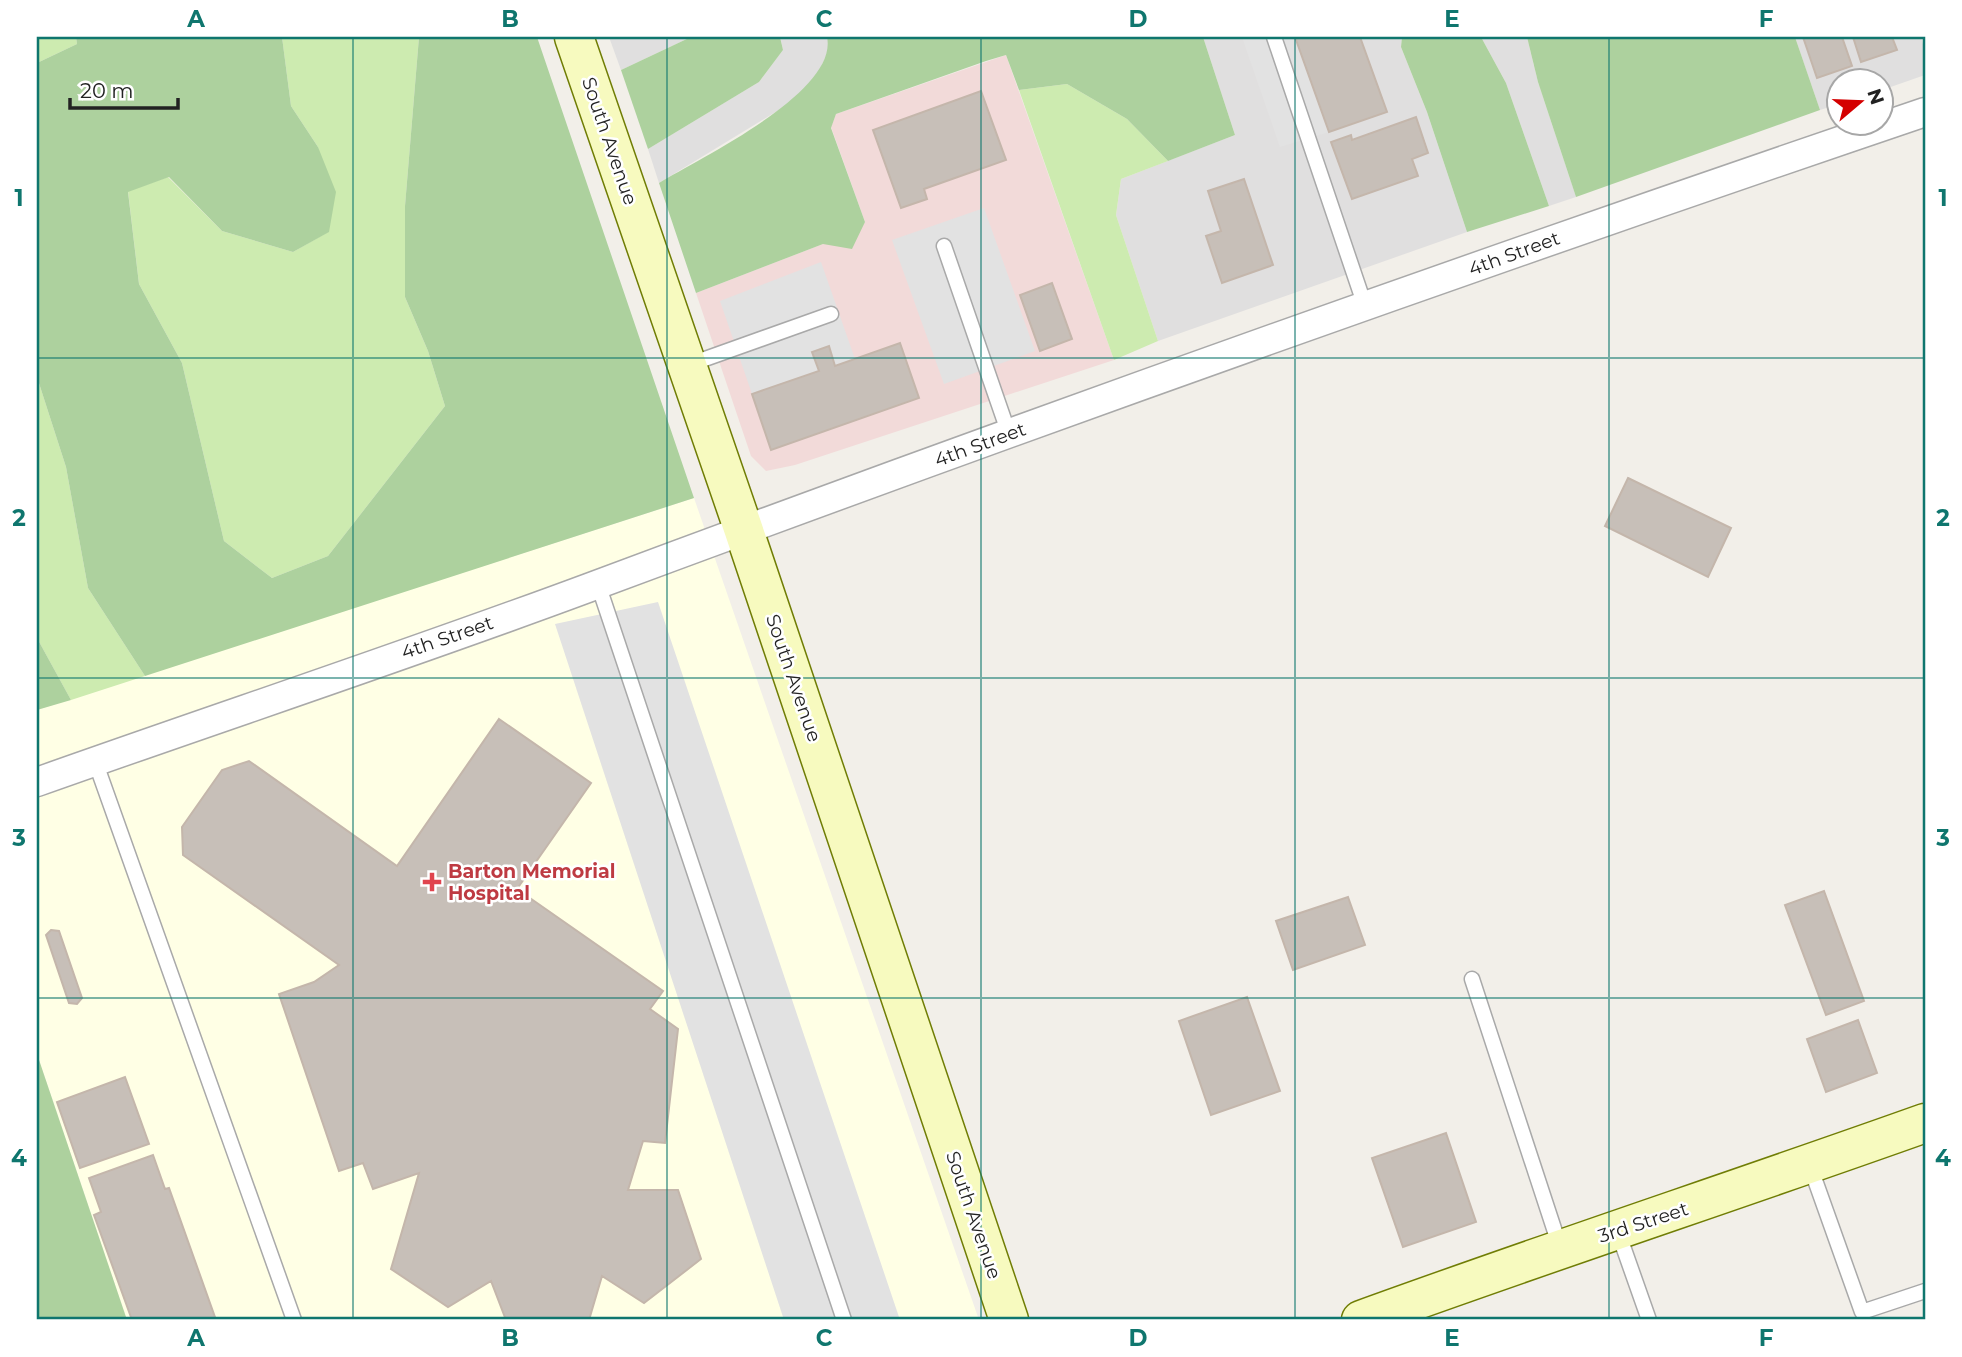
<svg xmlns="http://www.w3.org/2000/svg" width="1962" height="1357" font-family="Montserrat,sans-serif">
	<style>
		.residential { fill: #e0dfdf }
		.commercial { fill: #f2dad9 }
		.education { fill: #ffffe5 }
		.grass { fill: #cdebb0 }
		.forest { fill: #add19e }
		.parking { fill: #e2e2e2 }
		.building { fill: #c7bfb8; stroke: #c4b6ab; stroke-width: 2 }
		.lines { fill: none; stroke-linecap: round; stroke-linejoin: round }
		.lane-casing { stroke: #a9a9a9; stroke-width: 17 }
		.street-casing { stroke: #a9a9a9; stroke-width: 31 }
		.secondary-casing { stroke: #707d05; stroke-width: 41 }
		.lane { stroke: #fff; stroke-width: 14 }
		.street { stroke: #fff; stroke-width: 28 }
		.secondary { stroke: #f7fabf; stroke-width: 38 }
		.grid { fill: none; stroke: #0f766e; stroke-width: 2; stroke-opacity: 0.55 }
		.health-dot { fill: #e0444e; stroke: #fff; stroke-width: 2.5 }
		.labels { text-anchor: middle; stroke-width: 5; stroke-linejoin: round; paint-order: stroke }
		.street-label { font-size: 19px; fill: #222; stroke: #fff }
		.health-label { font-size: 19px; font-weight: bold; fill: #be3a42; stroke: #fff; text-anchor: start }
		.neatline { fill: none; stroke: #0f766e; stroke-width: 2.5 }
		.grid-label { font-size: 23px; text-anchor: middle; font-weight: bold; fill: #0f766e }
	</style>
	<rect width="100%" height="100%" fill="#f2efe9"/>
	<g class="residential">
		<polygon points="609,37 691,37 621,70"/>
		<polygon points="780,37 827,37 830,47 817,76 792,102 659,183 648,149 759,82 783,50"/>
		<polygon points="1203,37 1402,37 1401,47 1427,112 1467,232 1158,341 1116,215 1121,179 1235,135"/>
		<polygon points="1481,37 1527,37 1538,82 1576,197 1549,206 1506,83"/>
		<polygon points="1795,37 1921,37 1925,52 1925,75 1882,90 1882,80 1840,80 1839,104 1820,110"/>
	</g>
	<polygon class="commercial" points="1006,55 1114,360 795,465 766,471 751,456 696,293 823,244 865,222 831,127 836,114"/>
	<polygon class="education" points="694,498 979,1320 127,1320 37,1054 37,710"/>
	<g class="grass">
		<polygon points="37,37 76,37 77,44 37,63"/>
		<polygon points="282,37 419,37 405,206 405,297 428,351 445,406 328,556 272,578 224,541 182,363 139,284 128,191 168,177 222,231 293,252 328,232 318,147 291,106"/>
		<polygon points="1067,84 1127,119 1168,161 1121,179 1116,215 1158,341 1114,360 1019,90"/>
		<polygon points="37,377 66,467 88,588 145,676 71,700 37,638"/>
	</g>
	<g class="forest">
		<polygon points="76,37 282,37 291,106 318,147 336,192 329,232 293,252 222,231 169,177 128,192 139,284 182,363 224,541 272,578 328,556 445,406 428,351 405,297 405,206 419,37 537,37 694,498 145,676 88,588 66,467 37,377 37,63 77,44"/>
		<polygon points="691,37 780,37 783,50 759,82 648,149 621,70"/>
		<path d="M827 37H1203L1235 135 1168 161 1127 119 1067 84 1019 90 1006 55 986 61 836 114 831 128 865 222 852 249 823 244 696 293 659 183C700 158 839 92 827 37Z"/>
		<polygon points="1402,37 1481,37 1506,83 1549,206 1467,232 1427,112 1401,47"/>
		<polygon points="1527,37 1795,37 1820,110 1576,197 1538,82"/>
		<polygon points="37,638 71,700 37,710"/>
		<polygon points="37,1054 127,1320 37,1320"/>
	</g>
	<g class="parking">
		<polygon points="1242,37 1295,37 1329,132 1280,147"/>
		<polygon points="984,208 1035,351 944,384 892,240"/>
		<polygon points="821,262 855,359 835,366 828,347 812,352 819,371 752,394 720,301"/>
		<polygon points="658,602 900,1320 784,1320 555,624"/>
	</g>
	<g class="building">
		<polygon points="1295,37 1360,37 1387,112 1329,132"/>
		<polygon points="1803,37 1842,37 1852,66 1817,78"/>
		<polygon points="1853,37 1892,37 1897,50 1861,62"/>
		<polygon points="981,91 1006,160 924,189 927,199 901,208 873,130"/>
		<polygon points="1416,117 1428,153 1412,159 1418,176 1352,199 1331,142 1351,135 1352,140"/>
		<polygon points="1244,179 1273,265 1222,283 1206,236 1221,231 1208,191"/>
		<polygon points="1052,283 1072,339 1040,351 1020,295"/>
		<polygon points="900,343 919,398 771,450 752,394 819,371 812,352 829,346 835,366"/>
		<polygon points="1628,478 1731,528 1708,577 1605,526"/>
		<polygon points="499,719 591,783 517,889 663,991 650,1009 678,1029 665,1143 643,1141 628,1190 678,1190 701,1259 644,1303 602,1276 589,1320 506,1320 491,1281 448,1307 391,1269 419,1173 373,1189 363,1163 339,1171 279,994 314,982 339,965 183,855 182,827 222,770 249,761 397,866"/>
		<polygon points="1824,891 1864,1001 1826,1015 1785,905"/>
		<polygon points="1348,897 1365,945 1293,970 1276,921"/>
		<polygon points="51,930 59,931 82,998 77,1004 69,1003 46,935"/>
		<polygon points="1247,997 1280,1091 1211,1115 1179,1021"/>
		<polygon points="1858,1020 1877,1073 1826,1092 1807,1039"/>
		<polygon points="125,1077 149,1144 80,1168 57,1102"/>
		<polygon points="1446,1133 1476,1222 1403,1247 1372,1158"/>
		<polygon points="153,1155 165,1189 169,1188 216,1320 132,1320 94,1215 101,1212 89,1178"/>
	</g>
	<g class="lines">
		<g class="lane-casing">
			<g id="lane">
				<polyline points="1274,37 1365,306"/>
				<polyline points="944,246 1009,434"/>
				<polyline points="688,365 831,314"/>
				<polyline points="598,584 844,1320"/>
				<polyline points="95,761 294,1320"/>
				<polyline points="1472,979 1560,1247"/>
				<polyline points="1810,1166 1862,1312 1925,1291"/>
				<polyline points="1618,1232 1649,1320"/>
			</g>
		</g>
		<g class="street-casing">
			<path id="street" d="M37 782C220 717 405 656 588 588 1031 423 1477 264 1925 112"/>
		</g>
		<g class="secondary-casing">
			<g id="secondary">
				<polyline points="574,37 743,528 1009,1320"/>
				<path d="M1361 1320C1548 1252 1737 1190 1925 1123"/>
			</g>
		</g>
		<use href="#lane" class="lane"/>
		<use href="#street" class="street"/>
		<use href="#secondary" class="secondary"/>
	</g>
	<path class="grid" d="M353 37V1320M667 37V1320M981 37V1320M1295 37V1320M1609 37V1320M37 358H1925M37 678H1925M37 998H1925"/>
	<path class="health-dot" d="M428.5 871.5h7v7h7v7h-7v7h-7v-7h-7v-7h7z"/>
	<g class="labels">
		<g class="street-label">
			<text transform="translate(610 141) rotate(71)" y="7">South Avenue</text>
			<text transform="translate(1514 253) rotate(-20)" y="7">4th Street</text>
			<text transform="translate(980 444) rotate(-20)" y="7">4th Street</text>
			<text transform="translate(447 637) rotate(-19)" y="7">4th Street</text>
			<text transform="translate(794 678) rotate(71)" y="7">South Avenue</text>
			<text transform="translate(974 1215) rotate(71)" y="7">South Avenue</text>
			<text transform="translate(1643 1222) rotate(-18)" y="7">3rd Street</text>
		</g>
		<g class="health-label">
			<text x="448" y="878">Barton Memorial<tspan x="448" dy="22">Hospital</tspan></text>
		</g>
	</g>
	<rect width="1962" height="1357" fill="none" stroke="#ffffff" stroke-width="77"/>
	<g transform="translate(1860 102) rotate(71)"><circle r="33" fill="#ffffff" stroke="#a7a7a7" stroke-width="2"/>
	<path d="M0-5L12 26L0 18L-12 26Z" fill="#d40000"/>
	<text y="-10" font-size="19" font-weight="bold" text-anchor="middle" fill="#222222">N</text>
	</g>
	<path d="M70 98v10h108v-10" fill="none" stroke="#222222" stroke-width="3.5"/>
	<text x="80" y="98" font-size="21" fill="#222222" stroke="#ffffff" stroke-width="5" paint-order="stroke">20 m</text>
	<rect x="38" y="38" width="1886" height="1280" class="neatline"/>
	<g class="grid-label">
		<text x="196" y="27">A</text>
		<text x="510" y="27">B</text>
		<text x="824" y="27">C</text>
		<text x="1138" y="27">D</text>
		<text x="1452" y="27">E</text>
		<text x="1766" y="27">F</text>
		<text x="19" y="206">1</text>
		<text x="1943" y="206">1</text>
		<text x="19" y="526">2</text>
		<text x="1943" y="526">2</text>
		<text x="19" y="846">3</text>
		<text x="1943" y="846">3</text>
		<text x="19" y="1166">4</text>
		<text x="1943" y="1166">4</text>
		<text x="196" y="1346">A</text>
		<text x="510" y="1346">B</text>
		<text x="824" y="1346">C</text>
		<text x="1138" y="1346">D</text>
		<text x="1452" y="1346">E</text>
		<text x="1766" y="1346">F</text>
	</g>
</svg>
